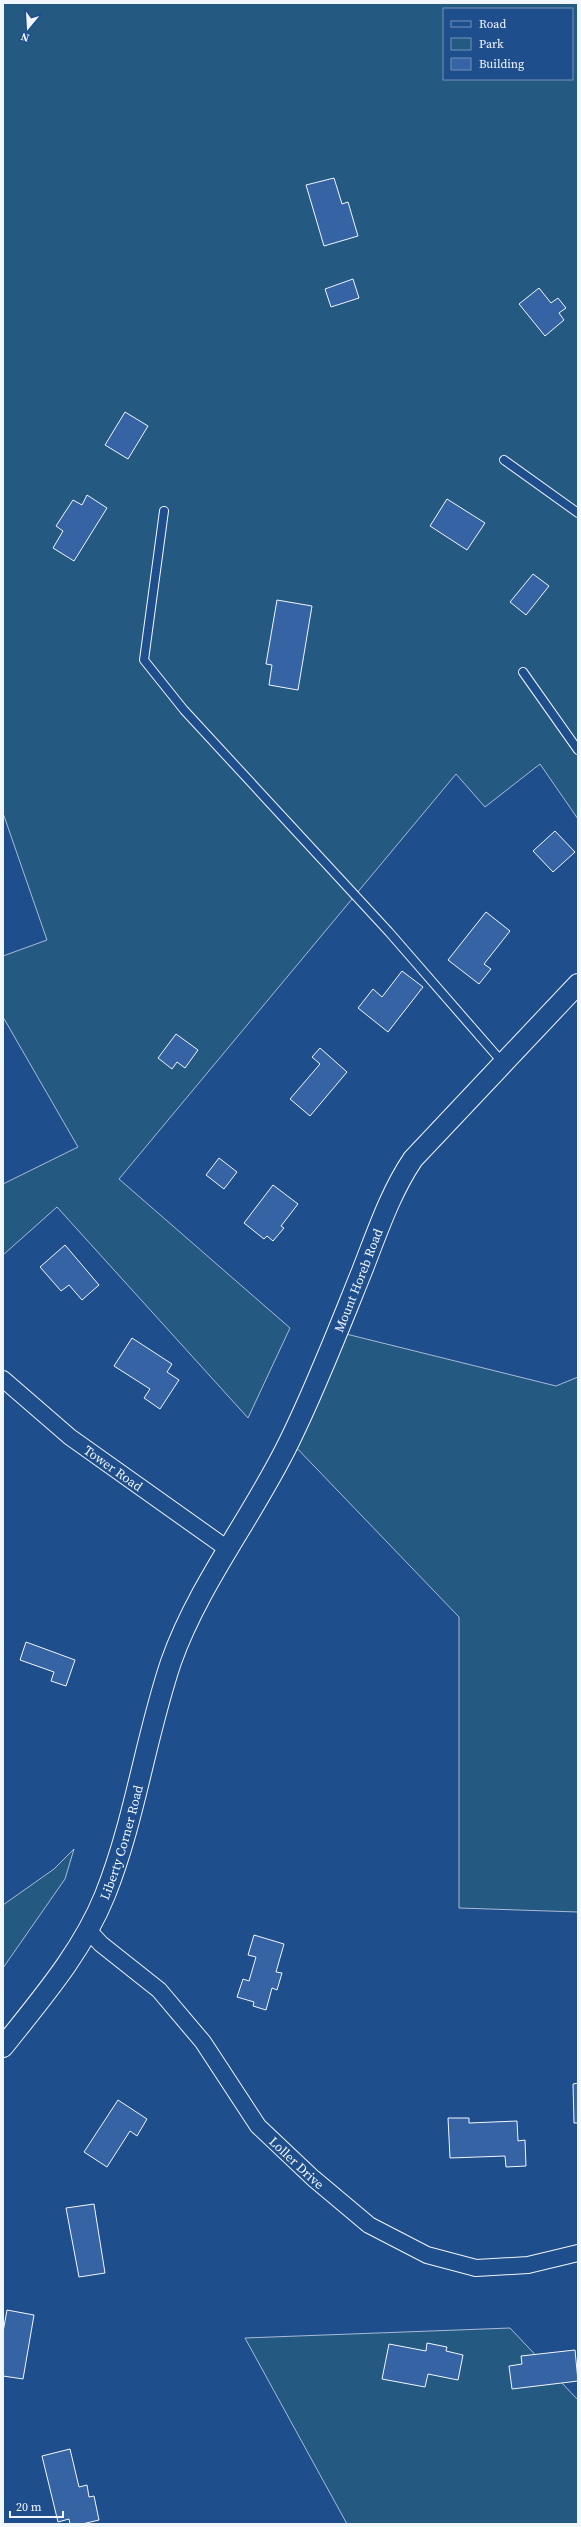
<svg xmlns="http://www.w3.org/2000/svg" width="581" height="2527" font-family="'Source Serif 4',serif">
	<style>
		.green { fill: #245a82; stroke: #a8bbd7; fill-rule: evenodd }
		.building { fill: #3563a3; stroke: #f2f6ff }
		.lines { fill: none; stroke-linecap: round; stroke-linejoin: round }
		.service-casing { stroke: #f2f6ff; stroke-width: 10 }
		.minor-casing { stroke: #f2f6ff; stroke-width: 18 }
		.tertiary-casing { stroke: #f2f6ff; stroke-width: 22 }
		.service { stroke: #1f4e8c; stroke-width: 8 }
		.minor { stroke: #1f4e8c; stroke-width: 16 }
		.tertiary { stroke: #1f4e8c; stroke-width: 20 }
		.labels { text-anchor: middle; stroke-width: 3; stroke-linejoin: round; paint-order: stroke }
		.street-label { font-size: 13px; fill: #f2f6ff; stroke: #1f4e8c }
	</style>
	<rect width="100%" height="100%" fill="#1f4e8c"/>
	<g class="green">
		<path d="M3 3H578V819L540 764 485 807 456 774 119 1179 290 1328 248 1418 57 1207 3 1255V1184L78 1147 3 1017V956L47 940 3 813ZM444 9H572V79H444Z"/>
		<polygon points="338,1332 556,1386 578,1377 578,1912 459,1908 459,1617 290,1441"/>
		<polygon points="74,1849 65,1879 3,1968 3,1905 54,1869"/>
		<polygon points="510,2328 578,2400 578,2524 347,2524 245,2338"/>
	</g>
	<g class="building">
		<polygon points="334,178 342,204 348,202 358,236 324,246 306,185"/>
		<polygon points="353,279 359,298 331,307 325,289"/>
		<polygon points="539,288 551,303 558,298 566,308 559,313 564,320 545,336 519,304"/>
		<polygon points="125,412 148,426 128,459 105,445"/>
		<polygon points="87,495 107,508 74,561 53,548 63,531 56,526 73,500 82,505"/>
		<polygon points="447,499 485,523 467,550 430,526"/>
		<polygon points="533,574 549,586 526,615 510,602"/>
		<polygon points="277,600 312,606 298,690 269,685 272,665 266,664"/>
		<polygon points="555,831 575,852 553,872 533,851"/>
		<polygon points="486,912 510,931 484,964 491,969 479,984 448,960"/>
		<polygon points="402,971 423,987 388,1032 358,1008 373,989 382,997"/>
		<polygon points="176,1034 198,1050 185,1068 177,1062 172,1069 158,1058"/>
		<polygon points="320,1048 347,1072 310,1116 290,1099 320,1064 312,1057"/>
		<polygon points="219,1158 237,1172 224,1189 206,1175"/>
		<polygon points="273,1185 298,1204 281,1226 284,1228 273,1241 267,1236 264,1239 244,1223"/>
		<polygon points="65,1245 99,1285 82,1300 69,1285 61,1291 40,1267"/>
		<polygon points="132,1338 172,1364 167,1372 179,1380 160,1409 144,1398 150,1389 114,1366"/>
		<polygon points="26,1642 75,1660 66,1686 51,1681 54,1672 20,1660"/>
		<polygon points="254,1935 284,1944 276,1972 282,1973 277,1990 272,1988 266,2010 253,2006 254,2002 237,1997 243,1979 249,1981 256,1957 248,1955"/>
		<polygon points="578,2083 578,2123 574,2123 573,2084"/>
		<polygon points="118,2100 147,2119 137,2136 130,2131 107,2167 84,2152"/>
		<polygon points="448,2118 469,2118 469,2123 517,2121 518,2141 525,2140 526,2166 506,2167 505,2156 450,2158"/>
		<polygon points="94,2204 105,2273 79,2277 66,2208"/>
		<polygon points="7,2310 34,2315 23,2379 3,2376 3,2332"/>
		<polygon points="427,2343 447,2347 446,2351 463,2355 458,2380 428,2374 425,2387 382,2379 389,2344 426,2351"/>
		<polygon points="575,2350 578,2381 512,2389 509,2366 522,2364 521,2356"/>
		<polygon points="70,2449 79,2487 87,2485 89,2497 94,2496 99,2520 82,2524 70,2524 69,2519 58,2522 42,2456"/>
	</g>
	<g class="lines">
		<g class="service-casing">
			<g id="service">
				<polyline points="504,460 578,513"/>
				<polyline points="164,511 144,660 184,710 389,932 503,1063"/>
				<polyline points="523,672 578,750"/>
			</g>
		</g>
		<g class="minor-casing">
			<g id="minor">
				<path id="s1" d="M3 1379 70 1437 229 1550"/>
				<path id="s2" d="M88 1930 101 1944 159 1990 203 2042 258 2126 313 2178 369 2225 427 2255 476 2268 528 2265 578 2253"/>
			</g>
		</g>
		<g class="tertiary-casing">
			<g id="tertiary">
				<path id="s3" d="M3 2047C41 1999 82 1952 105 1895 135 1820 145 1739 171 1662 199 1583 254 1515 290 1440 317 1385 339 1328 362 1271 377 1233 390 1193 413 1159L578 984"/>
			</g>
		</g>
		<use href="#service" class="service"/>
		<use href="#minor" class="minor"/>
		<use href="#tertiary" class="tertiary"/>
	</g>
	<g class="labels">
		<g class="street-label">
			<text dy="5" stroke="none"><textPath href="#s3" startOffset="852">Mount Horeb Road</textPath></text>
			<text dy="5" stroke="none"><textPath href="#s1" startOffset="142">Tower Road</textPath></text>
			<text dy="5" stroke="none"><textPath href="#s3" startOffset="239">Liberty Corner Road</textPath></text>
			<text dy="5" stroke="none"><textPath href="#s2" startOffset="315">Loller Drive</textPath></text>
		</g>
	</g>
	<rect width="581" height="2527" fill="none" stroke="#f2f6ff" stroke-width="8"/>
	<rect x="443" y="8" width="130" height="72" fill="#1f4e8c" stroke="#7391ba"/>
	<rect x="451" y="21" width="20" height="6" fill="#1f4e8c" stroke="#7391ba"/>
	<text x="479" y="28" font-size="12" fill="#f2f6ff">Road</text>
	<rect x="451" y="38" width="20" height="12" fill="#245a82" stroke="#7391ba"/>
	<text x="479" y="48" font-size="12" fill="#f2f6ff">Park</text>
	<rect x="451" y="58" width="20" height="12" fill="#3563a3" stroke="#7391ba"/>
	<text x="479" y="68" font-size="12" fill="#f2f6ff">Building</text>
	<g transform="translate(28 28) rotate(198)" stroke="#1f4e8c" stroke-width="3" paint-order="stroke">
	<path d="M0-3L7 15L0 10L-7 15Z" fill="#f2f6ff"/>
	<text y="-6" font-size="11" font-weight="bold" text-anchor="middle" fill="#f2f6ff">N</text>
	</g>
	<path d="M10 2511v6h53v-6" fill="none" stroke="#f2f6ff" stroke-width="2"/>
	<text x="16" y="2511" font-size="12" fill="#f2f6ff" stroke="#1f4e8c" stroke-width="3" paint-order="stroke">20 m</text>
</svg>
